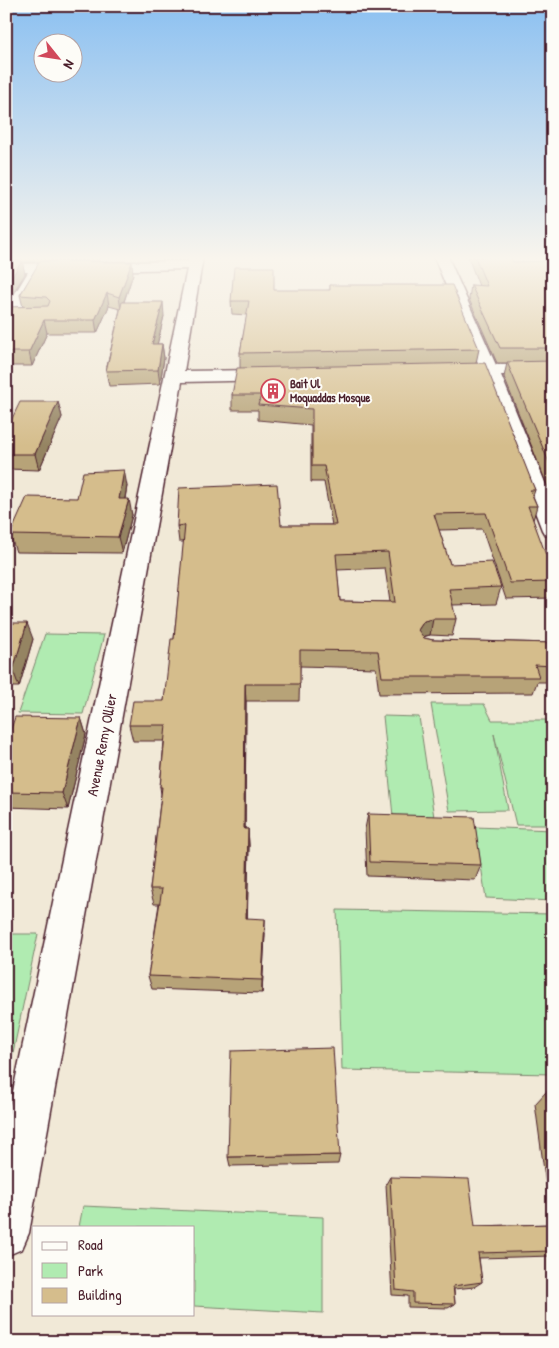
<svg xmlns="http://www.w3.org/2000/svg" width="559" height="1348" font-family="'Patrick Hand',sans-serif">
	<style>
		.green { fill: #b0ebb1; stroke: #7d856e }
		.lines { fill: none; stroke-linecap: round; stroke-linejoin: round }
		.minor-casing { stroke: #4a1f2b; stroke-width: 3 }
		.minor { fill: #fdfcf7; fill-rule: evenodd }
		.wall { fill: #b7a378; stroke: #4a1f2b; fill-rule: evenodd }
		.shaded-wall { fill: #958462; stroke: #4a1f2b }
		.building { fill: #d5bd8c; stroke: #4a1f2b; fill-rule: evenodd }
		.labels { text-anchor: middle; stroke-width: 4; stroke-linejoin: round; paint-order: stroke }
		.far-poi-label { font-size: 12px; font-weight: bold; fill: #4a1f2b; stroke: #fdfcf7; text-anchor: start }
		.street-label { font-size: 15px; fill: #4a1f2b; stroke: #fdfcf7 }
	</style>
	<rect width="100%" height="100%" fill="#f1e9d7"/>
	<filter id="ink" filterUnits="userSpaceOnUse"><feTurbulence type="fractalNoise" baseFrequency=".02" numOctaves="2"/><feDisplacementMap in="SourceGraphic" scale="10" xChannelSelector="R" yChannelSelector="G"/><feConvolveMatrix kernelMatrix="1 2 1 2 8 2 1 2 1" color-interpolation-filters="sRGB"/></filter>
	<g filter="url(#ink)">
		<g class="green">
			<polygon points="45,634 104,635 83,714 18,713"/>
			<polygon points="431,704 484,704 492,720 553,720 553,825 516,825 494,734 508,810 449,811"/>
			<polygon points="383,716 419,717 434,817 393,816"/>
			<polygon points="475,827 553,830 553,901 486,898"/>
			<polygon points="337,910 553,914 553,1074 342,1070"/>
			<polygon points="6,934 38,934 6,1086"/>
			<polygon points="83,1206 323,1217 323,1313 194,1306 194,1227 79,1227"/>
		</g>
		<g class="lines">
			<g class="minor-casing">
				<g id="minor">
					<polygon points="189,257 203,257 184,371 271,370 277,371 280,375 277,379 271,380 182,382 29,1233 22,1249 6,1256 6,1124 187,269 42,272 20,310 44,312 46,315 44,318 10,320 6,319 6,308 28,272 6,272 6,264 188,261"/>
					<polygon points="434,257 448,257 496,365 553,364 553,374 501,375 553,502 553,537 545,535 542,530 483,376 443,375 440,371 443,367 479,365"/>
				</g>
			</g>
			<use href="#minor" class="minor"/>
		</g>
		<g class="wall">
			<polygon points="6,257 99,257 99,261 66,261 133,274 124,302 164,316 157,344 162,344 164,358 160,384 109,386 106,371 120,309 109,306 97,333 47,333 32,366 6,366 6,307 23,307 20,295 40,262 22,262 25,274 6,304"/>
			<polygon points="468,257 510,257 513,262 553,261 553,500 504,377 507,363 497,363 469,299 471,285 479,286"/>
			<path d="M330 285 479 349 476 363 535 490 533 496 537 506 533 520 553 582V598L506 599 482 529 439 530 450 564 501 587 496 604 452 605 456 619 452 636 430 635 423 637 424 638 433 640 553 643V682H537L533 693 379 694 376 668 300 666 299 701H246L245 829H248L249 845 247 918 265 933 262 993 152 989 148 976 159 904H154L150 889 161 794 160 787 164 741H133L129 725 164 701 174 639 184 542H179L177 526 332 525 324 482H311V425L258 420V410H232V395L240 368V353L247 315 232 314 231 301 330 290ZM385 568 390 602 340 601 337 570Z"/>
			<polygon points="58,402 62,417 39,470 6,469 6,431"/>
			<polygon points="127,486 125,499 132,515 122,553 16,552 10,535 77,498"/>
			<polygon points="6,623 33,639 19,687 6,687"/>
			<polygon points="81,718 86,734 68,809 6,807 6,734 9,735"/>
			<polygon points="368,814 481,865 475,880 367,876 365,829"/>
			<polygon points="546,1092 553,1092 553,1201 548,1200 535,1104"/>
			<polygon points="340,1155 338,1164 230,1166 228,1157"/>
			<polygon points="390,1177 475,1226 553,1224 553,1256 479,1258 482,1282 474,1287 454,1289 455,1304 448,1308 408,1307 408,1296 392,1295 386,1184"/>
		</g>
		<g class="shaded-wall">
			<polygon points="22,261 25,274 6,304 6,286"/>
			<polygon points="132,262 133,274 121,310 119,297"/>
			<polygon points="107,293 109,306 97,333 95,320"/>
			<polygon points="163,302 164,316 154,358 152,344"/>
			<polygon points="44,320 47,333 32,366 29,352"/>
			<polygon points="162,344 164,358 160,384 158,370"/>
			<polygon points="58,402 62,417 39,470 35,454"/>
			<polygon points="124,470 127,486 122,515 119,499"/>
			<polygon points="129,499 132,515 122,553 118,537"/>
			<polygon points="433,619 430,635 421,637 418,630 424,621"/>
			<polygon points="27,623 33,639 19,687 13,670"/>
			<polygon points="245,684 246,701 245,845 244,829"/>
			<polygon points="81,718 86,734 68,809 62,793"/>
			<polygon points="248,829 249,845 247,932 246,918"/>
			<polygon points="265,919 265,933 262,993 262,980"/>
		</g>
		<g class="building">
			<polygon points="475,257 510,257 513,262 553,261 553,348 500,348 471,285 487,286"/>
			<polygon points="6,261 22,261 6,286"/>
			<polygon points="40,261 132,262 119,297 107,293 95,320 44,320 29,352 6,352 6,307 48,306 50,301 46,297 20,295"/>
			<polygon points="234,267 274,267 274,290 330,290 330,285 452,285 479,349 240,353 249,301 231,301"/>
			<polygon points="122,302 163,302 152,344 162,344 158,370 106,371"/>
			<polygon points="553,361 553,472 507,362"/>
			<path d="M485 363 535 490H530L537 506H528L546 555H549L553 564V582L510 583 486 513 434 514 450 564 492 562 501 587 449 589 456 619H433L424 621 418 630 424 638 433 640 553 643V666L535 665 539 677H382L378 651 300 650V684H245L244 829H248L246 918 265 919 262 980 148 976 162 889H150L162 787H160L166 725H129L133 701H164L171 639H174L185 525 177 526 179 488 277 484 281 525H336L324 466H312V409L258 405 261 395H232L237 368ZM388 552 395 602 340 601 336 554Z"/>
			<polygon points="20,402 58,402 35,454 6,454 6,431"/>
			<polygon points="124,470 119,499 129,499 118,537 10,535 27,497 77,498 83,472"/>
			<polygon points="6,623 27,623 13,670 6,671"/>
			<polygon points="15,717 81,718 62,793 6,792 6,734 9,735"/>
			<polygon points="368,814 474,817 481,865 370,862"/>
			<polygon points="333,1048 340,1155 228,1157 231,1051"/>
			<polygon points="546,1092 553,1092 553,1139"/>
			<polygon points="390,1177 469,1179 475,1226 553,1224 553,1251 478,1253 482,1282 453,1286 455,1304 413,1303 413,1292 396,1290"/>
		</g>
	</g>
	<linearGradient id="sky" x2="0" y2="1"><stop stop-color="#8bc0f1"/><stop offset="0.58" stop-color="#f9f5ed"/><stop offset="1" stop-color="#f9f5ed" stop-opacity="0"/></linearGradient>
	<rect width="559" height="446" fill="url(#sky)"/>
	<defs>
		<g id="building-ring" transform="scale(1.25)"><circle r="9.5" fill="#fdfcf7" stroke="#d1495b" stroke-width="1.5"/><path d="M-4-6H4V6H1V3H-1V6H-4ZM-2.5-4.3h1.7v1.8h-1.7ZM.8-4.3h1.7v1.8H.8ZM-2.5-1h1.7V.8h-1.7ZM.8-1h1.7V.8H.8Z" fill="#d1495b"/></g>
	</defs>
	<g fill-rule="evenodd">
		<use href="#building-ring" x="273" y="391"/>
	</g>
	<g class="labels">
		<g class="far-poi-label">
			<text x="290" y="388">Bait Ul<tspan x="290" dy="14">Moquaddas Mosque</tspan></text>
		</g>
		<g class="street-label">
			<text transform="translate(102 745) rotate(-79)" y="5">Avenue Remy Ollier</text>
		</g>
	</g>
	<rect width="559" height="1348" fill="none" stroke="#fdfcf7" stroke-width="25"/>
	<rect x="12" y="12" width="534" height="1323" fill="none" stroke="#4a1f2b" stroke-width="2" filter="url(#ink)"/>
	<rect x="32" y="1226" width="162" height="90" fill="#fdfcf7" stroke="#b5a4a5"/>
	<rect x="42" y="1242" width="25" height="8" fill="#fdfcf7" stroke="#b5a4a5"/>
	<text x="78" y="1250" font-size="15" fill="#4a1f2b">Road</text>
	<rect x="42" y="1263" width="25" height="15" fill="#b0ebb1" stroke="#b5a4a5"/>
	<text x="78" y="1276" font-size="15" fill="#4a1f2b">Park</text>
	<rect x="42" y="1288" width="25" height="15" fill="#d5bd8c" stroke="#b5a4a5"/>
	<text x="78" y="1300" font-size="15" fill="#4a1f2b">Building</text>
	<g transform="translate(58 58) rotate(120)"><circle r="24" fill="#fdfcf7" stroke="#b5a4a5"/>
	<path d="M0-4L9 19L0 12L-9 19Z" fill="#d1495b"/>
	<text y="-8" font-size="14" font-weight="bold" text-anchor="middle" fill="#4a1f2b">N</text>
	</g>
</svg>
